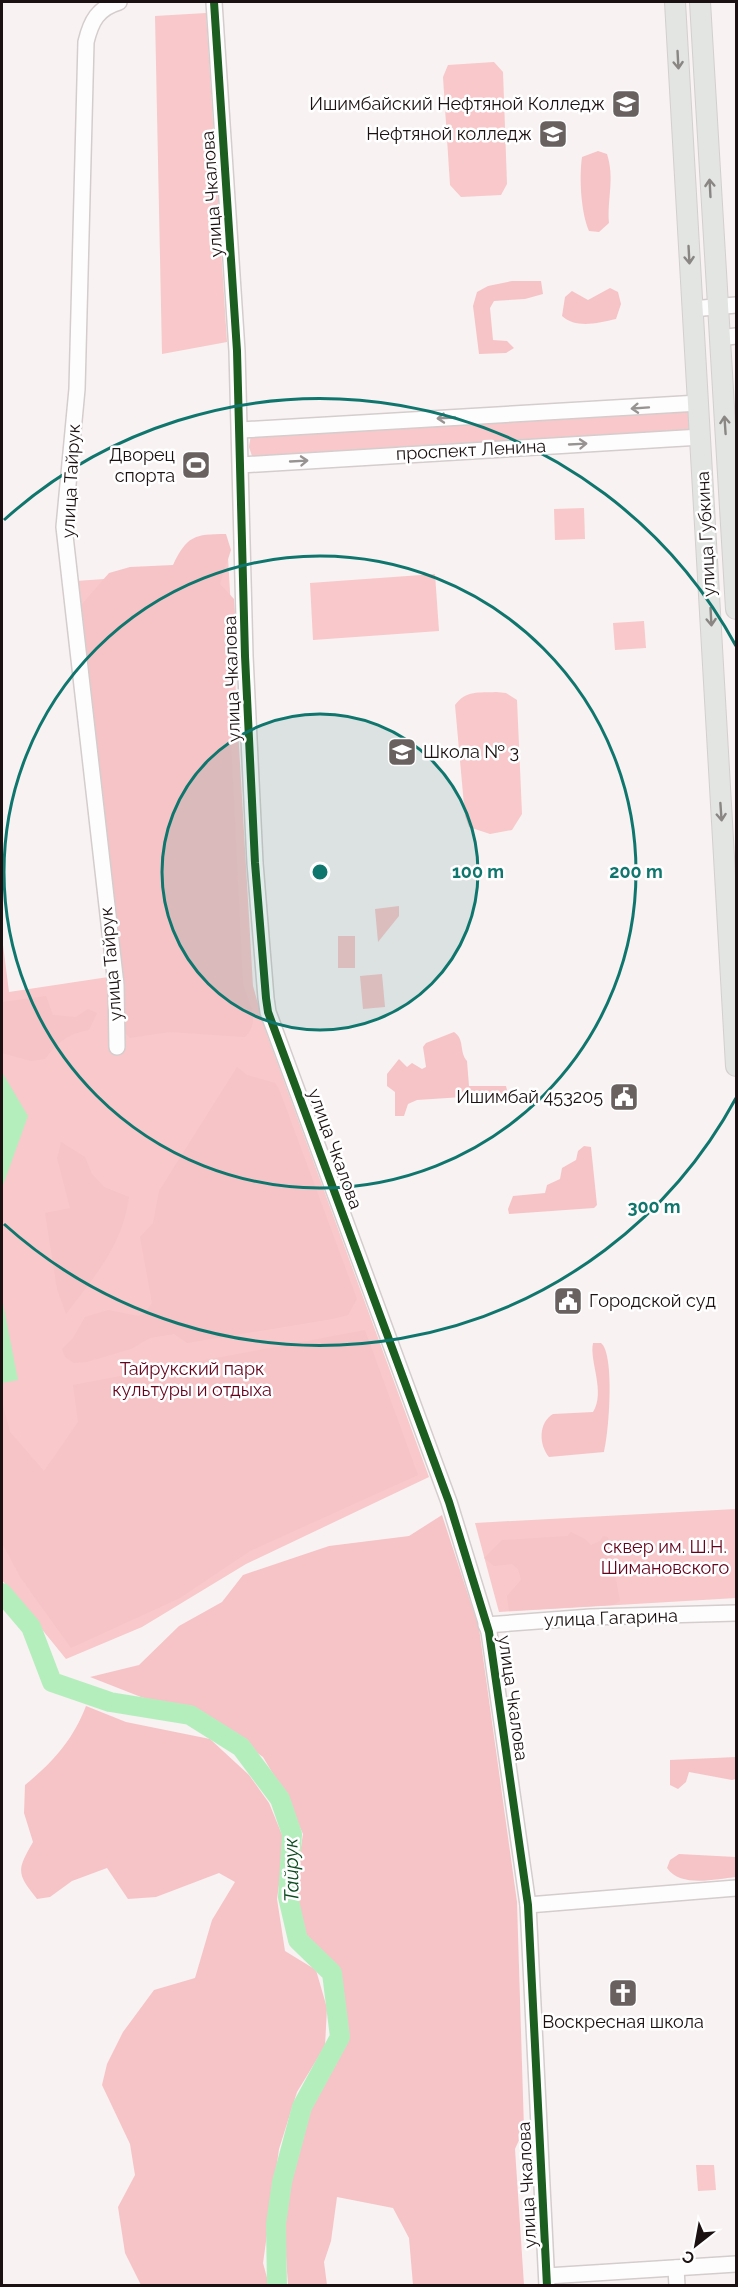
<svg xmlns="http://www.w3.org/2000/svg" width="738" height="2287" font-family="Raleway,sans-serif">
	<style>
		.green { fill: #f8c8ca }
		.forest { fill: #f6c4c7 }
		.water { fill: #b5eebd }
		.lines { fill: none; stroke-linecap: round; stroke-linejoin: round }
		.river { stroke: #b5eebd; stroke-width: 20 }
		.minor-casing { stroke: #d5cdcd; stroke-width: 18 }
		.major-casing { stroke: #d4cfcf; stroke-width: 22 }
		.minor { stroke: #fefdfd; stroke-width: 15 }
		.major { stroke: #e2e5e2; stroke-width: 20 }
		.cycleway-casing { stroke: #fff; stroke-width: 11 }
		.cycleway { stroke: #1b5e20; stroke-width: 8 }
		.oneway { stroke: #898684 }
		.oneway2 { stroke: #989393 }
		.ring { fill: none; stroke: #0f766e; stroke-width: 3 }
		.labels { text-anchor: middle; stroke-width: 5; stroke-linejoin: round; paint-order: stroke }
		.poi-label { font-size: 18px; fill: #1c1112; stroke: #fff; text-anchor: end }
		.street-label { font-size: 18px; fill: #1c1112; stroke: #fff }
		.park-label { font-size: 18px; fill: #64031c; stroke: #fff }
		.water-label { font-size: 20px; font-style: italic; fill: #0b4a1e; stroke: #fff }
		.centre { fill: #0f766e; stroke: #fff; stroke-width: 3 }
		.ring-label { font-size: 18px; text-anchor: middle; font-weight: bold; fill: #0f766e; stroke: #fff; stroke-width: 5; stroke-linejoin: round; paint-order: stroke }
	</style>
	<rect width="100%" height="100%" fill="#f8f2f2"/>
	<g class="green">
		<polygon points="206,13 227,342 162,354 155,16"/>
		<polygon points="494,62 503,72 507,184 501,195 461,197 450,185 443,77 448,65"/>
		<polygon points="681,409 690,411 692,429 686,432 256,458 252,456 249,447 251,434"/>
		<polygon points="584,508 585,539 555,540 554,509"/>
		<polygon points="227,540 253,986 266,1032 429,1477 246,1564 142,1627 66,1659 2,1580 2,937 9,992 115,976 76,581 189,573"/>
		<polygon points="435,574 439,631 313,640 310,583"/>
		<polygon points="644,621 646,648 615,650 613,623"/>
		<path d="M496 692 506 693 517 700 522 814 512 830 490 834 469 827 465 816 455 705C466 690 479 693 496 692Z"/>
		<polygon points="399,906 399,916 378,942 375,909"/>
		<rect x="338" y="936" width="17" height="32"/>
		<polygon points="382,974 385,1007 363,1009 360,976"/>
		<polygon points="736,1509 736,1598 499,1612 475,1523"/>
		<polygon points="696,2165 714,2165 716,2190 698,2191"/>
	</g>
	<g class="forest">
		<path d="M598 151 607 154C615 179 607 199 609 223L599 232 589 231C581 212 579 178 582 157Z"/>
		<polygon points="512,281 541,281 543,294 525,299 494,301 490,308 493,340 507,341 514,348 506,353 479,354 473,306 477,292 488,286"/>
		<path d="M610 288 618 292 621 304 616 319C598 323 576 329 562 316L565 297 572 291 588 300Z"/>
		<path d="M226 534 231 550 220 584 234 599 236 627 226 639 243 984C249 1003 261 1022 245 1037L170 1032 130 1038 125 1033 82 604 109 573 130 567 173 565C187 536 194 534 226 534Z"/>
		<path d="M46 996 53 1015 76 1017 88 1009 97 1013 89 1030C67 1034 58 1042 45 1059L31 1061 2 1053V1002Z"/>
		<path d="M454 1032C465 1039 459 1052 467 1061L469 1086H506L508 1094 417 1100 408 1104 404 1116H395V1092L387 1086V1074L399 1059 407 1067 412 1063 422 1069 426 1067 423 1047 426 1043Z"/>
		<polygon points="237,1067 247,1075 275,1083 279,1089 357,1299 348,1315 332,1319 187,1343 174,1334 150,1338 131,1349 87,1362 74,1363 65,1357 62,1349 73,1338 85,1317 108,1310 138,1316 144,1314 152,1303 140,1237 153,1223 159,1191"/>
		<path d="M61 1142 85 1157 92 1174 104 1187 129 1197C122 1247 95 1275 66 1314L57 1289 45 1213 70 1208 57 1158Z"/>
		<polygon points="584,1146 591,1147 597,1205 594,1208 509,1214 508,1209 513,1196 545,1193 547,1185 560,1179 562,1168 576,1160 578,1151"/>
		<polygon points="365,1330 418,1475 250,1551 180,1598 71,1648 20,1577 2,1543 2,1402 10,1432 44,1471 78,1422 73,1385"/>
		<path d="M593 1343H601C615 1354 609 1433 604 1452L549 1457C539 1445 538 1423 553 1414L593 1412C606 1392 589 1361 593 1343Z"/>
		<polygon points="442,1515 479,1628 517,1902 524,2129 515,2149 524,2285 413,2285 409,2238 393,2208 337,2197 331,2241 324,2262 327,2285 288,2285 283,2212 293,2161 308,2109 335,2065 345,2039 340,1987 330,1960 308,1944 298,1907 296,1879 303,1834 285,1794 263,1757 224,1729 183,1710 141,1697 90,1677 139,1665 179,1626 222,1602 243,1575 329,1546 409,1536"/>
		<polygon points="571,1532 585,1539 591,1545 600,1541 603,1536 608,1537 620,1601 613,1605 509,1611 507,1596 521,1580 518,1569 512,1564 494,1566 484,1558 502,1540 567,1536"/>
		<path d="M86 1706 126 1722 210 1739 249 1775 269 1803 285 1842 277 1899 285 1951 316 1970 327 2008 325 2046 297 2092 279 2149 263 2263 269 2285H141L125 2253 118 2207 135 2175 130 2144 102 2085 107 2064 123 2032 154 1990 195 1978 212 1920 235 1882 219 1873 156 1897 128 1899 107 1868 72 1881 50 1897 37 1899C16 1873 17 1870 33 1842L24 1813 25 1785C53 1762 73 1740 86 1706Z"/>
		<polygon points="736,1757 736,1779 732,1780 689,1772 686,1782 678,1789 670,1785 670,1760"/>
		<path d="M679 1854 736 1857V1877C715 1879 681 1888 667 1868L670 1860Z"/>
	</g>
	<g class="water">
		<polygon points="2,1072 28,1116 2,1188"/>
		<polygon points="2,1298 18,1380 2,1383"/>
	</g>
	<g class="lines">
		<polyline class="river" points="2,1593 31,1627 52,1682 110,1702 190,1715 241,1747 280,1799 292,1834 288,1897 298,1940 332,1973 340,2037 302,2107 282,2182 276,2224 277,2286"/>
		<g class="minor-casing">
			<g id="minor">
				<polyline points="214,2 237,351 245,656 255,863 266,998 268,1012 449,1502 489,1632 528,1905 547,2286"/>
				<polyline points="692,309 736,305"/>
				<polyline points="719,338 736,336"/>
				<polyline points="241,430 699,403"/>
				<polyline points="241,465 701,437"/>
				<path d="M117 1047 116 985 64 527 77 389 86 42C91 21 98 8 119 2"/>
				<polyline points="486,1625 591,1617 736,1613"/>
				<polyline points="528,1905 736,1888"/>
				<polyline points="676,2268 677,2286"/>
				<polyline points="547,2276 736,2264"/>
			</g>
		</g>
		<g class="major-casing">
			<g id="major">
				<polyline points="675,2 736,1066"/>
				<polyline points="700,2 736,609"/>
			</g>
		</g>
		<use href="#minor" class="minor"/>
		<use href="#major" class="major"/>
		<g class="cycleway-casing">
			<polyline id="cycleway" points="214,2 237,351 245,656 255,863 266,998 268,1012 449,1502 489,1632 528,1905 547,2286"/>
		</g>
		<use href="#cycleway" class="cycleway"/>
	</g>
	<defs><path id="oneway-shaft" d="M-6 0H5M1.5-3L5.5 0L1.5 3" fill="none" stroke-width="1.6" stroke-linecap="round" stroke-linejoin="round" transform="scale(1.5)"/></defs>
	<g class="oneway">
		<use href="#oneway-shaft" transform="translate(678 60) rotate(87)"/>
		<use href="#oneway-shaft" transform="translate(710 188) rotate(-93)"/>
		<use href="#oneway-shaft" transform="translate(689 255) rotate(87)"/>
		<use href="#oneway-shaft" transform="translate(725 425) rotate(-94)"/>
		<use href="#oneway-shaft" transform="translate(711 617) rotate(87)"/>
		<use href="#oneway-shaft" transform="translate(721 812) rotate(86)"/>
	</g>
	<g class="oneway2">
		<use href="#oneway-shaft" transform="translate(640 408) rotate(176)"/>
		<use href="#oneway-shaft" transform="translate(446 418) rotate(177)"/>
		<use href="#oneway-shaft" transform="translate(578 444) rotate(-3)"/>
		<use href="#oneway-shaft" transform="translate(299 461) rotate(-3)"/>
	</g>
	<circle cx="320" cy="872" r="158" fill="#0f766e" fill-opacity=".12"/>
	<g class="ring">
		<circle cx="320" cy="872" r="158"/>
		<circle cx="320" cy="872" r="316"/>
		<path d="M736 1098A473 473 0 0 1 4 1224M4 520A473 473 0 0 1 736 646"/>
	</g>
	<defs>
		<g id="university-square" transform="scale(1.5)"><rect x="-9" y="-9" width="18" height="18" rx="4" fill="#696060" stroke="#fff"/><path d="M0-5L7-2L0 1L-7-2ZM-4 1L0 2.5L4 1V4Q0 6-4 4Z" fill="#fff"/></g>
		<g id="stadium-square" transform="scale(1.5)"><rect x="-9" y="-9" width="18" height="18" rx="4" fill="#696060" stroke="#fff"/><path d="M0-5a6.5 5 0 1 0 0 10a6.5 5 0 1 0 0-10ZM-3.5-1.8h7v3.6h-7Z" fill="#fff"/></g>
		<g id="school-square" transform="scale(1.5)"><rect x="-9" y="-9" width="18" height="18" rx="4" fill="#696060" stroke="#fff"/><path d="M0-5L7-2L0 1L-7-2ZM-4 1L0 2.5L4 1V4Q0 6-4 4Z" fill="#fff"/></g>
		<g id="civic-square" transform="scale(1.5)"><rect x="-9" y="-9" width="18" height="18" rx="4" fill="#696060" stroke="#fff"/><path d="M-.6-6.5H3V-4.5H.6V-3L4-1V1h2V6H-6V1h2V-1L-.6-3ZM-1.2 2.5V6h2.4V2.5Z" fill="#fff"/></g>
		<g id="church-square" transform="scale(1.5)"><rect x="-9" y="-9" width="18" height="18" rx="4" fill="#696060" stroke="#fff"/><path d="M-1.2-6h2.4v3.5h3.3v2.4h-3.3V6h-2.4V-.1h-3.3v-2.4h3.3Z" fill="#fff"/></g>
	</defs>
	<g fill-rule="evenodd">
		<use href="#university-square" x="626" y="104"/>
		<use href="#university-square" x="553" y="134"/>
		<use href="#stadium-square" x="196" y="465"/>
		<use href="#school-square" x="402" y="752"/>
		<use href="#civic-square" x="624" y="1097"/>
		<use href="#civic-square" x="568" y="1301"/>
		<use href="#church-square" x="623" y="1993"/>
	</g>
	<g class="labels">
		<g class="poi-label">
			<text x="605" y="110">Ишимбайский Нефтяной Колледж</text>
			<text x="532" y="140">Нефтяной колледж</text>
			<text x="175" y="461">Дворец<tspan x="175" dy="21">спорта</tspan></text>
			<text x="423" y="758" text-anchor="start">Школа № 3</text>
			<text x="603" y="1103">Ишимбай 453205</text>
			<text x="589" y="1307" text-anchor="start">Городской суд</text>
			<text x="623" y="2028" text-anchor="middle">Воскресная школа</text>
		</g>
		<g class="street-label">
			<text transform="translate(212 194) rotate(-94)" y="6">улица Чкалова</text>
			<text transform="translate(471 450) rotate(-3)" y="6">проспект Ленина</text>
			<text transform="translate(71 481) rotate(-87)" y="6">улица Тайрук</text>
			<text transform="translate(706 534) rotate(-93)" y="6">улица Губкина</text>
			<text transform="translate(232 679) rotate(-92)" y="6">улица Чкалова</text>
			<text transform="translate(111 964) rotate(-95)" y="6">улица Тайрук</text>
			<text transform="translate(335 1149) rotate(70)" y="6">улица Чкалова</text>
			<text transform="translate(611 1618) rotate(-2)" y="6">улица Гагарина</text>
			<text transform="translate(513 1698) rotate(82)" y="6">улица Чкалова</text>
			<text transform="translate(527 2185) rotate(-93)" y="6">улица Чкалова</text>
		</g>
		<g class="park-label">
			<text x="192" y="1375">Тайрукский парк<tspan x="192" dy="21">культуры и отдыха</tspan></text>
			<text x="665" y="1553">сквер им. Ш.Н.<tspan x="665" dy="21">Шимановского</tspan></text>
		</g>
		<g class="water-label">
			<text transform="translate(291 1870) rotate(-91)" y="7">Тайрук</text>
		</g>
	</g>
	<circle cx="320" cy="872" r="9" class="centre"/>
	<g class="ring-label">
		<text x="478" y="878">100 m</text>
		<text x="636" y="878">200 m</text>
		<text x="654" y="1213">300 m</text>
	</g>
	<rect width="738" height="2287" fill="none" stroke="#1c1112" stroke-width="6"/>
	<g transform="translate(696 2245) rotate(211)" stroke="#ffffff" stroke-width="4.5" paint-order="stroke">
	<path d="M0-4.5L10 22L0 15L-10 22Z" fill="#1c1112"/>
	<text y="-9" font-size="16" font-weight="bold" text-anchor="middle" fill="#1c1112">С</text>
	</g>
</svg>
